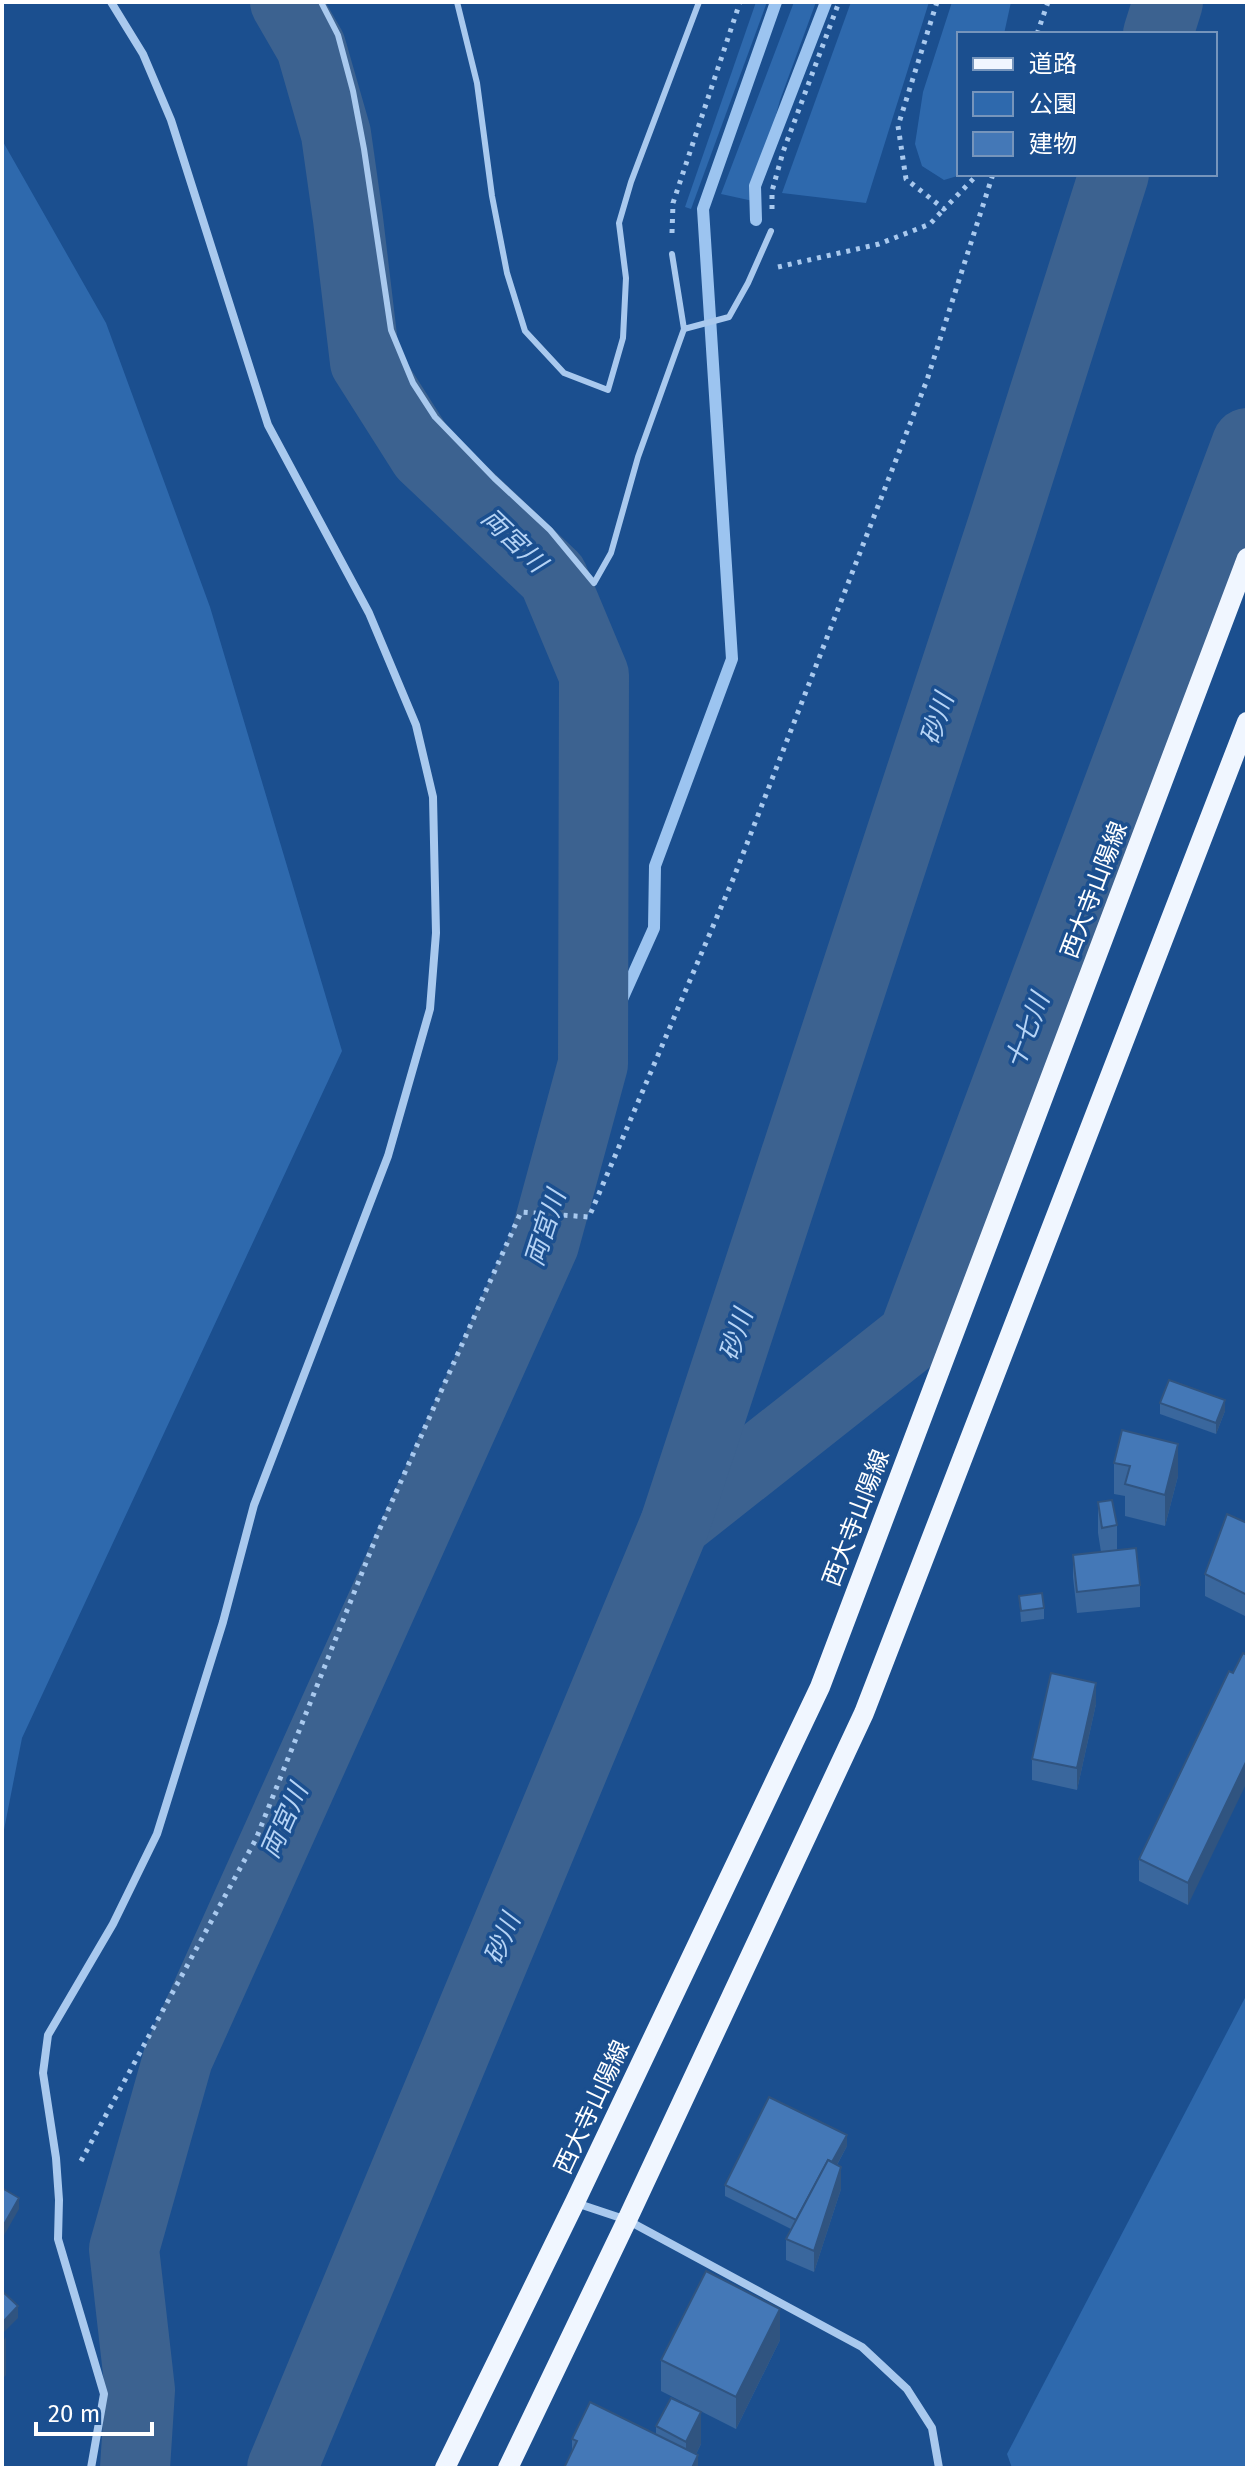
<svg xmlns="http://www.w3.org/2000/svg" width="1249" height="2470" font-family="'Fira Sans','Noto Sans JP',sans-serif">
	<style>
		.green { fill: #2e69ad }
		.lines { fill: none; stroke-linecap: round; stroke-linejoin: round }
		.stream { stroke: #9cc4f0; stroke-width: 12 }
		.river { stroke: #3c6290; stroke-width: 70 }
		.path { stroke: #a9c9ee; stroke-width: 5; stroke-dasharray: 4 6; stroke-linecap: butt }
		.service { stroke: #a9c9ee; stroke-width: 6 }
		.minor { stroke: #a9c9ee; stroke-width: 8 }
		.primary { stroke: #f0f6ff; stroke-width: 20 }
		.wall { fill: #3a679d }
		.shaded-wall { fill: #305480 }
		.building { fill: #4478b7; stroke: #305480; stroke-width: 2 }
		.labels { text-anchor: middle; stroke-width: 7; stroke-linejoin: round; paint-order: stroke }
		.street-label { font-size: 24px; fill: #fff; stroke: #1b4f8f }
		.water-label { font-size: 26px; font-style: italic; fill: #b5d3f5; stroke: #1b4f8f }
	</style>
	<rect width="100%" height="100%" fill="#1b4f8f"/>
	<g class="green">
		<polygon points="756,2 767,2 691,209 685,207"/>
		<polygon points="794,2 816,2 780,100 753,201 721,194"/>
		<polygon points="851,2 929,2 866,203 782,193"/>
		<polygon points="952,2 1011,2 1004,34 959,34 959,174 964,174 944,180 922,166 915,144 923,92"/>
		<polygon points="2,140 106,323 210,607 342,1051 22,1738 2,1840"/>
		<polygon points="1247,1994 1247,2468 1012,2468 1007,2454"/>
	</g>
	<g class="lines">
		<g class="stream">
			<polyline points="756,220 755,186 826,2"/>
			<polyline points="593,1064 654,928 655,866 732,659 703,209 776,2"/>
		</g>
		<g class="river">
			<polyline points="1158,34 1168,2"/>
			<polyline points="675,1524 913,1336 1247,443"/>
			<polyline points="135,2468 140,2390 124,2249 178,2058 544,1244 593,1064 594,675 553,577 424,455 365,362 348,219 336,134 311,47 285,2"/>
			<polyline points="282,2468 675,1524 1002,527 1114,174"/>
		</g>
		<g class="path">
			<polyline points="937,2 898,126 906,179 944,209 978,174"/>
			<polyline points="1037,34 1048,2"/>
			<polyline points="772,209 772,191 783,152 839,2"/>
			<polyline points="672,233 673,203 740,2"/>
			<polyline points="778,267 879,244 930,224 944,209"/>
			<polyline points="81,2161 256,1839 377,1535 521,1212 589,1217 734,877 927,380 993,174"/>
		</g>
		<g class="service">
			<polyline points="321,2 338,35 353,91 364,149 391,330 413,383 435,417 494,478 550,530 594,583 611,553 638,457 684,329"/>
			<polyline points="457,2 477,83 492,196 507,273 525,331 564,373 608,390 623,338 626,278 619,223 631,182 699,2"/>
			<polyline points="672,254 684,329 729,317 748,283 771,231"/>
		</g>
		<g class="minor">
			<polyline points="576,2203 627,2220 862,2347 907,2389 932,2428 939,2468"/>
			<polyline points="91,2468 104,2394 58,2239 59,2200 56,2158 43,2073 48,2035 113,1924 157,1834 223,1622 254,1505 388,1156 430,1009 436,933 433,797 416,725 369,613 268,425 171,120 143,54 111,2"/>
		</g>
		<g class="primary">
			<polyline points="445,2468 575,2202 820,1687 1247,558"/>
			<polyline points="508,2468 627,2220 864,1713 1247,722"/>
		</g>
	</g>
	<g class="wall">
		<polygon points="1160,1403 1225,1411 1216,1434 1160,1414"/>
		<polygon points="1114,1463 1178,1476 1165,1526 1125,1516 1125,1496 1114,1494"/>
		<polygon points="1098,1502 1117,1525 1117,1551 1140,1585 1140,1607 1077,1613 1073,1577 1073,1555 1101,1552 1098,1533"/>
		<polygon points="1247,1523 1247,1617 1205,1596 1205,1574"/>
		<polygon points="1019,1596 1044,1608 1044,1619 1021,1622"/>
		<polygon points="1229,1671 1188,1905 1139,1881 1139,1859"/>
		<polygon points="1096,1704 1077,1790 1032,1780 1032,1759"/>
		<polygon points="847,2146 837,2165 841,2189 814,2272 786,2260 786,2239 791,2229 725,2196 725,2185"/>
		<polygon points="780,2340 736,2429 661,2391 661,2360"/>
		<polygon points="656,2426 701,2444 696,2454 698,2468 572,2451 572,2439 656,2435"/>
	</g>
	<g class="shaded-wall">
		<polygon points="1225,1400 1225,1411 1216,1434 1216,1423"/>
		<polygon points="1178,1444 1178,1476 1165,1526 1165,1495"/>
		<polygon points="1096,1683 1096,1704 1077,1790 1077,1768"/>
		<polygon points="1247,1760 1247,1782 1188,1905 1188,1883"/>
		<polygon points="847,2135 847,2146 800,2233 800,2222"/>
		<polygon points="841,2167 841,2189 814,2272 814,2251"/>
		<polygon points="19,2198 19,2209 2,2239 2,2228"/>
		<polygon points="18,2306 18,2318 2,2334 2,2323"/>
		<polygon points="780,2309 780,2340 736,2429 736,2397"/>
		<polygon points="6,2337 6,2375 2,2380 2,2342"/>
		<polygon points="701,2412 701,2444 689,2468 686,2468 686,2442"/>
		<polygon points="698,2455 698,2468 692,2468"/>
	</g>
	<g class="building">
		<polygon points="1169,1380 1225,1400 1216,1423 1160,1403"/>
		<polygon points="1122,1430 1178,1444 1165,1495 1125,1484 1130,1466 1114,1463"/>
		<polygon points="1112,1500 1117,1525 1102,1528 1098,1502"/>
		<polygon points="1227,1514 1247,1523 1247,1595 1205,1574"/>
		<polygon points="1136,1548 1140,1585 1077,1592 1073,1555"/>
		<polygon points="1042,1593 1044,1608 1021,1611 1019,1596"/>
		<polygon points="1243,1653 1247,1655 1247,1760 1188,1883 1139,1859 1229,1671 1233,1673"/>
		<polygon points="1051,1673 1096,1683 1077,1768 1032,1759"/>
		<polygon points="769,2097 847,2135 832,2162 828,2160 796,2220 725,2185"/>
		<polygon points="828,2160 841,2167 814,2251 786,2239"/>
		<polygon points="2,2188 19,2198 2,2228"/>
		<polygon points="706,2271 780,2309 736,2397 661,2360"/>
		<polygon points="2,2291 18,2306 2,2323"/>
		<polygon points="671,2398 701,2412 686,2442 656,2426"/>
		<polygon points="590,2402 698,2455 692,2468 564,2468 577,2441 572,2439"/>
	</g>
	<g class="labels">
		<g class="street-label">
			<text transform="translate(1094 890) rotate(-69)" y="8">西大寺山陽線</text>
			<text transform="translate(856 1518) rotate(-69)" y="8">西大寺山陽線</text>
			<text transform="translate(592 2107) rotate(-65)" y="8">西大寺山陽線</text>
		</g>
		<g class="water-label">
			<text transform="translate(514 540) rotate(44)" y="9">両宮川</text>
			<text transform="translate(937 719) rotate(-72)" y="9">砂川</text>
			<text transform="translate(1027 1031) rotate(-69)" y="9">十七川</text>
			<text transform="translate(545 1228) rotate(-72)" y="9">両宮川</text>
			<text transform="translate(736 1335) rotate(-72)" y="9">砂川</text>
			<text transform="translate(284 1821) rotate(-66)" y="9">両宮川</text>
			<text transform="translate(502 1939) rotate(-67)" y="9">砂川</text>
		</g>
	</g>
	<rect width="1249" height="2470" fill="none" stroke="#ffffff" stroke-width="8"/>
	<rect x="957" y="32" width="260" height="144" fill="#1b4f8f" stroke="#7695bc" stroke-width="2"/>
	<rect x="973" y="58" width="40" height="12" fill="#f0f6ff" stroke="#7695bc" stroke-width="2"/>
	<text x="1029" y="72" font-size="24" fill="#ffffff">道路</text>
	<rect x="973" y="92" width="40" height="24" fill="#2e69ad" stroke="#7695bc" stroke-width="2"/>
	<text x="1029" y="112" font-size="24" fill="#ffffff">公園</text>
	<rect x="973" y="132" width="40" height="24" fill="#4478b7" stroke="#7695bc" stroke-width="2"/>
	<text x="1029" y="152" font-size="24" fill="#ffffff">建物</text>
	<path d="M36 2422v12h116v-12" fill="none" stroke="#ffffff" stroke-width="4"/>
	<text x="48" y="2422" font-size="24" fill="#ffffff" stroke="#1b4f8f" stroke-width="6" paint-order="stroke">20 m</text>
</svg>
